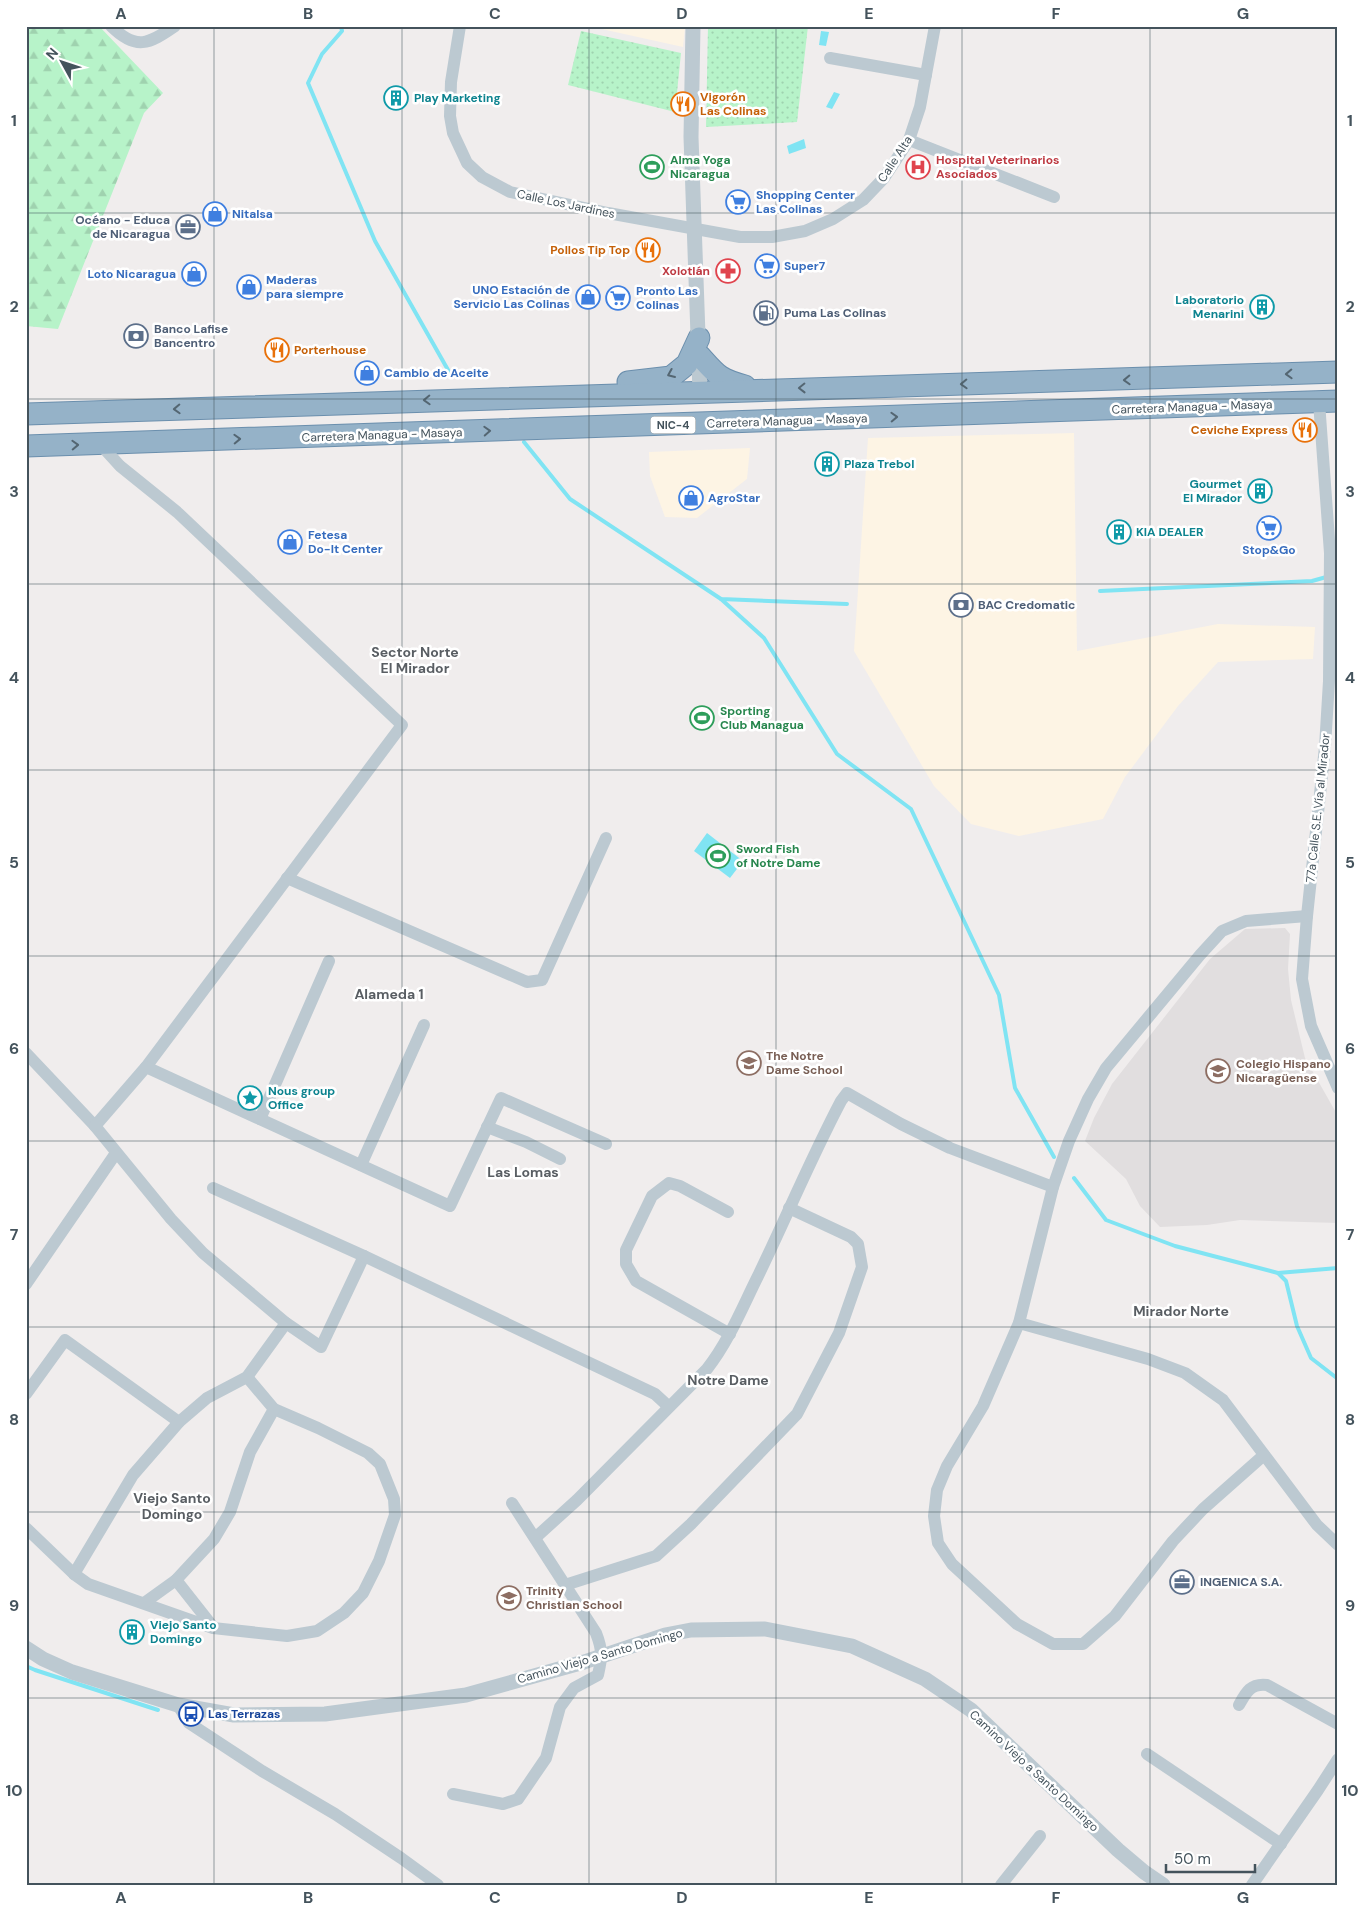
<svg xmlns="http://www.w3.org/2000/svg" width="1364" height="1911" font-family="'DM Sans',sans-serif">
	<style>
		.commercial { fill: #fdf4e4 }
		.education { fill: #e1dedf }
		.grass { fill: url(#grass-dots) }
		.forest { fill: url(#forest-firs) }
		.water { fill: #80e4f3 }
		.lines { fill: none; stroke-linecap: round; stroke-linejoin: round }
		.stream { stroke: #80e4f3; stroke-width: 4 }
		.trunk-casing { stroke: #6b8fad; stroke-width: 23 }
		.minor { stroke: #bcc9d1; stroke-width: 12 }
		.tertiary { stroke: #bcc9d1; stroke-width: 15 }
		.trunk { stroke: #95b2c8; stroke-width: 21 }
		.oneway { stroke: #546672 }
		.grid { fill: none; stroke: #44535c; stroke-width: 1; stroke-opacity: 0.55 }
		.labels { text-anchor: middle; stroke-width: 5; stroke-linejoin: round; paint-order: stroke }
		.shield { fill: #fff; stroke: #7c878d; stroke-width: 1 }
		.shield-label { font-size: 11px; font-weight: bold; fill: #44535c }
		.food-label { font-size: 12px; font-weight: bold; fill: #c56008; stroke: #fff; text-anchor: start }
		.culture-label { font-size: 12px; font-weight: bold; fill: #0d838f; stroke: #fff; text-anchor: start }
		.street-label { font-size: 12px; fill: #44535c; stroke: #fff }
		.leisure-label { font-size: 12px; font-weight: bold; fill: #27864d; stroke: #fff; text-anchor: start }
		.health-label { font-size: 12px; font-weight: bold; fill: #be3a42; stroke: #fff; text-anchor: start }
		.shop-label { font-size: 12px; font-weight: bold; fill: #366cbe; stroke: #fff; text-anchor: start }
		.service-label { font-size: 12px; font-weight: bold; fill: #4e5e75; stroke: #fff; text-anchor: start }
		.education-label { font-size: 12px; font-weight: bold; fill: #785e54; stroke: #fff; text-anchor: start }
		.transit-label { font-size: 12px; font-weight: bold; fill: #164399; stroke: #fff; text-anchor: start }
		.neighbourhood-label { font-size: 14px; font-weight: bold; fill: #595e63; stroke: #fff }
		.neatline { fill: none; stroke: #44535c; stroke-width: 2 }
		.grid-label { font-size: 16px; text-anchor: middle; font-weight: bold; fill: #44535c }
	</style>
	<defs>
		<pattern id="grass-dots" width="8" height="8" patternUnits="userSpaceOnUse" patternTransform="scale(1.25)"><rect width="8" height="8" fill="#b7f3c9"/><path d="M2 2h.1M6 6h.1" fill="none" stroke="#9fd2af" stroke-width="1.8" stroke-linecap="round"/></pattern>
		<pattern id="forest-firs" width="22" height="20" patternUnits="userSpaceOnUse" patternTransform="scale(1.25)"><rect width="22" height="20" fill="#b7f3c9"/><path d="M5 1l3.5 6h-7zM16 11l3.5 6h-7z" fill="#9fd2af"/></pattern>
	</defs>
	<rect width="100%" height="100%" fill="#f0eded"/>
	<g class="commercial">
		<polygon points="588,26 685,26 683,47"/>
		<polygon points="1074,433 1077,651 1218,624 1315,627 1313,659 1218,662 1178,706 1125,777 1103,819 1019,836 971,824 934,786 854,651 868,438"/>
		<polygon points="750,448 747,479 697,518 665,517 650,476 649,452"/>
	</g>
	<polygon class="education" points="1285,928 1290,934 1288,969 1291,1000 1305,1058 1338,1116 1338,1223 1240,1220 1207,1225 1160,1227 1140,1206 1126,1179 1085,1141 1094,1118 1112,1084 1210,959 1245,929"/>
	<g class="grass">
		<polygon points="708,26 808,26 797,122 706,127"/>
		<polygon points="581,31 681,53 675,112 568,85"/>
	</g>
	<polygon class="forest" points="26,26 99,26 163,93 144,113 58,329 26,326"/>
	<g class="water">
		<polygon points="821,31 829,32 826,46 819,45"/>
		<polygon points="834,92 840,94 832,109 826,107"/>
		<polygon points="804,139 806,148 789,154 787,146"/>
		<polygon points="707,833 743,861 730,878 694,851"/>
	</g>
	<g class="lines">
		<g class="stream">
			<polyline points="341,26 342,31 322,54 308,83 375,241 452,377"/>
			<polyline points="524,442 570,499 721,599 847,604"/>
			<polyline points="1100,591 1312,581 1330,576 1338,579"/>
			<polyline points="721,599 764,638 837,754 911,809 999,995 1015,1088 1054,1157"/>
			<polyline points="1074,1178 1106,1220 1175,1246 1278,1273 1338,1268"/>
			<polyline points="1278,1273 1286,1281 1297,1326 1311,1358 1338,1379"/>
			<polyline points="26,1666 35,1670 158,1710"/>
		</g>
		<g class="trunk-casing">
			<g id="trunk">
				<path d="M700 356C717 375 719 379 745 386"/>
				<polyline points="628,382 671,377 687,364 699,338"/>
				<polyline points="26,414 1338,372"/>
				<polyline points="26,446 1338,401"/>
			</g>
		</g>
		<g class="minor">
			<path d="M111 26C136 51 149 44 175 26"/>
			<polyline points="460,26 451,82 450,116 453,133 467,163 482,177 510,192 608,213 740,237 772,237 805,231 833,219 863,200 884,178 909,140 920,107 935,26"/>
			<polyline points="830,58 926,75"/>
			<polyline points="909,140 1054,197"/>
			<polyline points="1319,402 1330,553 1329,681 1325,747 1307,916 1302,979 1311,1026 1338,1088"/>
			<polyline points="100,444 120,466 177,512 402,725 146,1067"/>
			<polyline points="287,878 527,982 542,980 606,838"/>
			<polyline points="26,1053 95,1126 171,1219 203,1253 286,1323 321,1347 364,1256"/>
			<polyline points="260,1119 329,961"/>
			<polyline points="95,1126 146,1067 450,1206 501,1098 606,1144"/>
			<polyline points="487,1127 526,1142 560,1159"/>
			<polyline points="361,1165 424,1025"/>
			<polyline points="213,1188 364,1256 655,1394 668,1406"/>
			<polyline points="728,1212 680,1186 669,1183 652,1196 626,1250 626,1264 636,1281 730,1334"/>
			<polyline points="26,1284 116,1153"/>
			<polyline points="1019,1323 1148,1359 1185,1373 1223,1400 1317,1525 1338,1545"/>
			<polyline points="26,1394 65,1340 179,1422"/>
			<polyline points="1264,1455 1203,1509 1173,1541 1115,1616 1083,1644 1053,1644 1017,1624 952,1564 938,1543 934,1516 937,1490 947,1466 983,1406 1019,1323 1053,1187 1069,1141 1088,1099 1106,1068 1200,955 1222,931 1246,921 1307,916"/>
			<polyline points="26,1528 74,1574 88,1584 213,1628 287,1636 317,1631 344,1613 363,1593 379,1561 395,1515 394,1499 380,1464 368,1453 318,1428 274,1409 247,1377"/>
			<path d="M535 1538 577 1500 707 1369C729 1341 742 1308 758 1276 786 1218 811 1158 841 1101L847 1093 901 1124 950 1148 1053 1187"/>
			<polyline points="74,1574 133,1475 179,1422 207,1398 247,1377 286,1323"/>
			<polyline points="176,1580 213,1627"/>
			<polyline points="565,1585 656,1556 691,1524 797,1414 839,1333 862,1267 858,1244 851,1237 789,1208"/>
			<polyline points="144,1603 176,1580 214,1539 230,1512 250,1452 274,1409"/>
			<polyline points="178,1705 189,1723 262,1771 335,1814 401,1858 438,1885"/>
			<path d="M1239 1705C1246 1692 1251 1683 1267 1685L1338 1724"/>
			<polyline points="1147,1754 1281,1844"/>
			<path d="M453 1794 503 1804 518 1799 546 1758 560 1707 574 1688 598 1675C602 1657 603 1651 596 1633L512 1503"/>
			<polyline points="1001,1885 1040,1836"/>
			<polyline points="1252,1885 1318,1790 1338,1759"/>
		</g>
		<g class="tertiary">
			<polyline points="693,26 691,137 700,392"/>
			<polyline points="26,1648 43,1659 72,1672 178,1705 234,1715 325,1714 466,1695 584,1662 665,1635 691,1630 765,1629 852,1646 925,1679 971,1710 1118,1850 1144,1872 1163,1885"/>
		</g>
		<use href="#trunk" class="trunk"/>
	</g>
	<defs><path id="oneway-chevron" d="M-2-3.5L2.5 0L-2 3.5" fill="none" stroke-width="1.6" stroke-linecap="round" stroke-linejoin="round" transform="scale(1.25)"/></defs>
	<g class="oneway">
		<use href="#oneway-chevron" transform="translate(671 374) rotate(157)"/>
		<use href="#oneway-chevron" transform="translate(1289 374) rotate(178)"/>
		<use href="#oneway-chevron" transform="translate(1127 380) rotate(178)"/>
		<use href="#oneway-chevron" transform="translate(964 384) rotate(178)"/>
		<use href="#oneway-chevron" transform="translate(802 388) rotate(179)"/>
		<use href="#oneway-chevron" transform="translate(427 400) rotate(178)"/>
		<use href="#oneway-chevron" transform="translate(177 409) rotate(178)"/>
		<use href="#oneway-chevron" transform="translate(894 417) rotate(-2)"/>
		<use href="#oneway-chevron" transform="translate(487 431) rotate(-3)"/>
		<use href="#oneway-chevron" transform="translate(237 439) rotate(-2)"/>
		<use href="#oneway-chevron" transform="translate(75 445) rotate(-2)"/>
	</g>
	<path class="grid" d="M214 26V1885M402 26V1885M589 26V1885M776 26V1885M962 26V1885M1150 26V1885M26 213H1338M26 399H1338M26 584H1338M26 770H1338M26 956H1338M26 1141H1338M26 1327H1338M26 1512H1338M26 1698H1338"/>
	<defs>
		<g id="building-ring" transform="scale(1.25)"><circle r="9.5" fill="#fff" stroke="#0f9aa8" stroke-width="1.5"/><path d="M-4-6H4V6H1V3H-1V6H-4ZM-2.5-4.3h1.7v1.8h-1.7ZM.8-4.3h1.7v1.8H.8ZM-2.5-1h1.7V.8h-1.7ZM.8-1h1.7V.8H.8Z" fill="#0f9aa8"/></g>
		<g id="restaurant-ring" transform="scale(1.25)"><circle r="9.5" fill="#fff" stroke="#e8710a" stroke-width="1.5"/><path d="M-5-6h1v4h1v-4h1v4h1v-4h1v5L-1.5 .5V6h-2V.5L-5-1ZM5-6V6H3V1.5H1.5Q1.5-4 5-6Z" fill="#e8710a"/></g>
		<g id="stadium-ring" transform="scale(1.25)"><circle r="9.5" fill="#fff" stroke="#2e9e5b" stroke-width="1.5"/><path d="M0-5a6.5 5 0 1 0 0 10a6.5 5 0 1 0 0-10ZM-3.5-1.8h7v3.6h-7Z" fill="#2e9e5b"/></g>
		<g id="hospital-ring" transform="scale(1.25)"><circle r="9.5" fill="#fff" stroke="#e0444e" stroke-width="1.5"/><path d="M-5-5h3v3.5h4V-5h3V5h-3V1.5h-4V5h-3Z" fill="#e0444e"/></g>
		<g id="supermarket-ring" transform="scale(1.25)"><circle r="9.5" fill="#fff" stroke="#3f7fe0" stroke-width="1.5"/><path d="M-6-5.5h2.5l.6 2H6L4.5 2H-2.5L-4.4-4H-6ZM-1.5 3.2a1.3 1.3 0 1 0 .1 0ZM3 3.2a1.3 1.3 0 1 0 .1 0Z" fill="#3f7fe0"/></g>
		<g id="shop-ring" transform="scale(1.25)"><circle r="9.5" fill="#fff" stroke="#3f7fe0" stroke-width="1.5"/><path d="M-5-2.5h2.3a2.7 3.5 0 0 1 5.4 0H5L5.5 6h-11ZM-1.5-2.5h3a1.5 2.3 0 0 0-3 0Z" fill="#3f7fe0"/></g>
		<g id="office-ring" transform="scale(1.25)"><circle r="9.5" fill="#fff" stroke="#5c6f8a" stroke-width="1.5"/><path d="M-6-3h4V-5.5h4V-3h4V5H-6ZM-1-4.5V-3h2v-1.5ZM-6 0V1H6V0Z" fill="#5c6f8a"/></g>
		<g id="pharmacy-ring" transform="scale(1.25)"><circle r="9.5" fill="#fff" stroke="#e0444e" stroke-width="1.5"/><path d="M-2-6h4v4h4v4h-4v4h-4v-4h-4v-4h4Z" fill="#e0444e"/></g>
		<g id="fuel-ring" transform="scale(1.25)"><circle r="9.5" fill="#fff" stroke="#5c6f8a" stroke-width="1.5"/><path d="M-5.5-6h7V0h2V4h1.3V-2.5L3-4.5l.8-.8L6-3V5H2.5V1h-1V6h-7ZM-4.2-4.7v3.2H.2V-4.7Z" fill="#5c6f8a"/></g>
		<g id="bank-ring" transform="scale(1.25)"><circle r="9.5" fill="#fff" stroke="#5c6f8a" stroke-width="1.5"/><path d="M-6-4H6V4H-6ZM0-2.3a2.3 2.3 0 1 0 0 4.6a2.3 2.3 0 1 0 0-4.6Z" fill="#5c6f8a"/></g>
		<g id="school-ring" transform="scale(1.25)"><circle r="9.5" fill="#fff" stroke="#8d6e63" stroke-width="1.5"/><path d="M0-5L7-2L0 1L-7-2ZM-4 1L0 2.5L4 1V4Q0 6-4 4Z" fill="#8d6e63"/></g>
		<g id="sight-ring" transform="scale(1.25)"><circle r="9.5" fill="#fff" stroke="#0f9aa8" stroke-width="1.5"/><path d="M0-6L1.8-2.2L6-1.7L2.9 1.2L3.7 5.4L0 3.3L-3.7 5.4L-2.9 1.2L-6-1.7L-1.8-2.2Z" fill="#0f9aa8"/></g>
		<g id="bus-ring" transform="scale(1.25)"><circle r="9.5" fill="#fff" stroke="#1a4fb4" stroke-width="1.5"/><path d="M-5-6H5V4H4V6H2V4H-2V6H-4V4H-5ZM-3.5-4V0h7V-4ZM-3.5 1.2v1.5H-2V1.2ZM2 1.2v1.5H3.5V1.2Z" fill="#1a4fb4"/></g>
	</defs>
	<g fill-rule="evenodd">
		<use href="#building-ring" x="396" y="98"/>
		<use href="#restaurant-ring" x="683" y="104"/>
		<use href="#stadium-ring" x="652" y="167"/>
		<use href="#hospital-ring" x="918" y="167"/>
		<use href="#supermarket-ring" x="738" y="202"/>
		<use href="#shop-ring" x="215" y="214"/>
		<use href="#office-ring" x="188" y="227"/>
		<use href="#restaurant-ring" x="648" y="250"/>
		<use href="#supermarket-ring" x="767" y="266"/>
		<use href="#pharmacy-ring" x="728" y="271"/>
		<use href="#shop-ring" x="194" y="274"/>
		<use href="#shop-ring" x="249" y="287"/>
		<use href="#shop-ring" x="588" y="297"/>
		<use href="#supermarket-ring" x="618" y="298"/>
		<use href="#building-ring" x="1262" y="307"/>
		<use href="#fuel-ring" x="766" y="313"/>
		<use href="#bank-ring" x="136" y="336"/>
		<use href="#restaurant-ring" x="277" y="350"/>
		<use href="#shop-ring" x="367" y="373"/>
		<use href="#restaurant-ring" x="1305" y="430"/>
		<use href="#building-ring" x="827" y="464"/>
		<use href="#building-ring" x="1260" y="491"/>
		<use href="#shop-ring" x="691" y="498"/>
		<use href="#supermarket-ring" x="1269" y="528"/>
		<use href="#building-ring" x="1119" y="532"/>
		<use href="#shop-ring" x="290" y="542"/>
		<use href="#bank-ring" x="961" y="605"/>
		<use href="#stadium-ring" x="702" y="718"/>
		<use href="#stadium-ring" x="718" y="856"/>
		<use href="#school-ring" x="749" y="1063"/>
		<use href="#school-ring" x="1218" y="1071"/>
		<use href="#sight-ring" x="250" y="1098"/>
		<use href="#office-ring" x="1182" y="1582"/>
		<use href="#school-ring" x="509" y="1598"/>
		<use href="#building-ring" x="132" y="1632"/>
		<use href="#bus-ring" x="191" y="1714"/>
	</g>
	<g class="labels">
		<rect class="shield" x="650.5" y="416.5" width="45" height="17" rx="4"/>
		<g class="shield-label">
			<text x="673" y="429">NIC-4</text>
		</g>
		<g class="food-label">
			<text x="700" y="101">Vigorón<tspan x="700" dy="14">Las Colinas</tspan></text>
			<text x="630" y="254" text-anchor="end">Pollos Tip Top</text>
			<text x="294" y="354">Porterhouse</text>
			<text x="1288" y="434" text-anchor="end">Ceviche Express</text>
		</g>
		<g class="culture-label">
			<text x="414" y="102">Play Marketing</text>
			<text x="1244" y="304" text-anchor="end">Laboratorio<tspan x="1244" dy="14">Menarini</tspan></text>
			<text x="844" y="468">Plaza Trebol</text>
			<text x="1242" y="488" text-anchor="end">Gourmet<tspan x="1242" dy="14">El Mirador</tspan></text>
			<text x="1136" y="536">KIA DEALER</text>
			<text x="268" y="1095">Nous group<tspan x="268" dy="14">Office</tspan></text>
			<text x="150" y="1629">Viejo Santo<tspan x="150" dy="14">Domingo</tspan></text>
		</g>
		<g class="street-label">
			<text transform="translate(895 159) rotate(-57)" y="4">Calle Alta</text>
			<text transform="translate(566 204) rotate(12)" y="4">Calle Los Jardines</text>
			<text transform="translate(1192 407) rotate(-2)" y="4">Carretera Managua - Masaya</text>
			<text transform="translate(787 421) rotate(-2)" y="4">Carretera Managua - Masaya</text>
			<text transform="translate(382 435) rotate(-2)" y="4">Carretera Managua - Masaya</text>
			<text transform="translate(1318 808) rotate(-84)" y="4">77a Calle S.E. Vía al Mirador</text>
			<text transform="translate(600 1656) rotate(-16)" y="4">Camino Viejo a Santo Domingo</text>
			<text transform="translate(1034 1771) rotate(43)" y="4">Camino Viejo a Santo Domingo</text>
		</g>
		<g class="leisure-label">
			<text x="670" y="164">Alma Yoga<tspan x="670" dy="14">Nicaragua</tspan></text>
			<text x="720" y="715">Sporting<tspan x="720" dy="14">Club Managua</tspan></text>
			<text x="736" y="853">Sword Fish<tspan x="736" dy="14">of Notre Dame</tspan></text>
		</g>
		<g class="health-label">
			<text x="936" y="164">Hospital Veterinarios<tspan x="936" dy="14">Asociados</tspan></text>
			<text x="710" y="275" text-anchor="end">Xolotlán</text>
		</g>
		<g class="shop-label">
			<text x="756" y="199">Shopping Center<tspan x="756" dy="14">Las Colinas</tspan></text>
			<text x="232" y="218">Nitalsa</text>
			<text x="784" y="270">Super7</text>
			<text x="176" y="278" text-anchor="end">Loto Nicaragua</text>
			<text x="266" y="284">Maderas<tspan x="266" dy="14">para siempre</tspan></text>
			<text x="570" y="294" text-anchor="end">UNO Estación de<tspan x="570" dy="14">Servicio Las Colinas</tspan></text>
			<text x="636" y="295">Pronto Las<tspan x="636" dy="14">Colinas</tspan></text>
			<text x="384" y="377">Cambio de Aceite</text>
			<text x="708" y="502">AgroStar</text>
			<text x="308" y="539">Fetesa<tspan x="308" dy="14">Do-It Center</tspan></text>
			<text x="1269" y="554" text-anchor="middle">Stop&amp;Go</text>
		</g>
		<g class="service-label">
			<text x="170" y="224" text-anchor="end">Océano - Educa<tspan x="170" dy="14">de Nicaragua</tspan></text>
			<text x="784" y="317">Puma Las Colinas</text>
			<text x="154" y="333">Banco Lafise<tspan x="154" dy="14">Bancentro</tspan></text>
			<text x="978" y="609">BAC Credomatic</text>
			<text x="1200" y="1586">INGENICA S.A.</text>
		</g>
		<g class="education-label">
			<text x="766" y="1060">The Notre<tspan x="766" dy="14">Dame School</tspan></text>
			<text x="1236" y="1068">Colegio Hispano<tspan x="1236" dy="14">Nicaragüense</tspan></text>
			<text x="526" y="1595">Trinity<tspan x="526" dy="14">Christian School</tspan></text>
		</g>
		<g class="transit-label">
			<text x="208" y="1718">Las Terrazas</text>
		</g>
		<g class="neighbourhood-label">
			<text x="415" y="657">Sector Norte<tspan x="415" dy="16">El Mirador</tspan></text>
			<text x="389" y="999">Alameda 1</text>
			<text x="523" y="1177">Las Lomas</text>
			<text x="1181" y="1316">Mirador Norte</text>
			<text x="728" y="1385">Notre Dame</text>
			<text x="172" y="1503">Viejo Santo<tspan x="172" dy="16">Domingo</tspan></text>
		</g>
	</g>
	<rect width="1364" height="1911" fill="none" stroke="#ffffff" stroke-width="55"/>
	<g transform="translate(62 62) rotate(310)" stroke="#ffffff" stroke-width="4" paint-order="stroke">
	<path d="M0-4L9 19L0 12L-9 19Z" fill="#44535c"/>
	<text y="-8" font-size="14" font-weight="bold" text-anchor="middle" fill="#44535c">N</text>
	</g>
	<path d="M1166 1864v8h89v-8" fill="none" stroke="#44535c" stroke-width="2.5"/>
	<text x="1174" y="1864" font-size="15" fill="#44535c" stroke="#ffffff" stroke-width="4" paint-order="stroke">50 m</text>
	<rect x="28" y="28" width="1308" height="1856" class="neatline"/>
	<g class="grid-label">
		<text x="121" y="19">A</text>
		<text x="308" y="19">B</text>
		<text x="495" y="19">C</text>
		<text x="682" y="19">D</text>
		<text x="869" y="19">E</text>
		<text x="1056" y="19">F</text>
		<text x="1243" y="19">G</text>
		<text x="14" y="126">1</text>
		<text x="1350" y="126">1</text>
		<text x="14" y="312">2</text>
		<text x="1350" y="312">2</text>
		<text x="14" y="497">3</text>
		<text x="1350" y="497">3</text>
		<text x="14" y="683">4</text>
		<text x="1350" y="683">4</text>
		<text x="14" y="868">5</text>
		<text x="1350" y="868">5</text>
		<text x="14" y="1054">6</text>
		<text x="1350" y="1054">6</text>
		<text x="14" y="1240">7</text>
		<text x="1350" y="1240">7</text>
		<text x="14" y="1425">8</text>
		<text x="1350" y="1425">8</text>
		<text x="14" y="1611">9</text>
		<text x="1350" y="1611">9</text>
		<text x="14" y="1796">10</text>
		<text x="1350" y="1796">10</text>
		<text x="121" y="1903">A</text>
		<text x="308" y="1903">B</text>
		<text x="495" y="1903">C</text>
		<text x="682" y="1903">D</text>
		<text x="869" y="1903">E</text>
		<text x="1056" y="1903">F</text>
		<text x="1243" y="1903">G</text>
	</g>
</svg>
